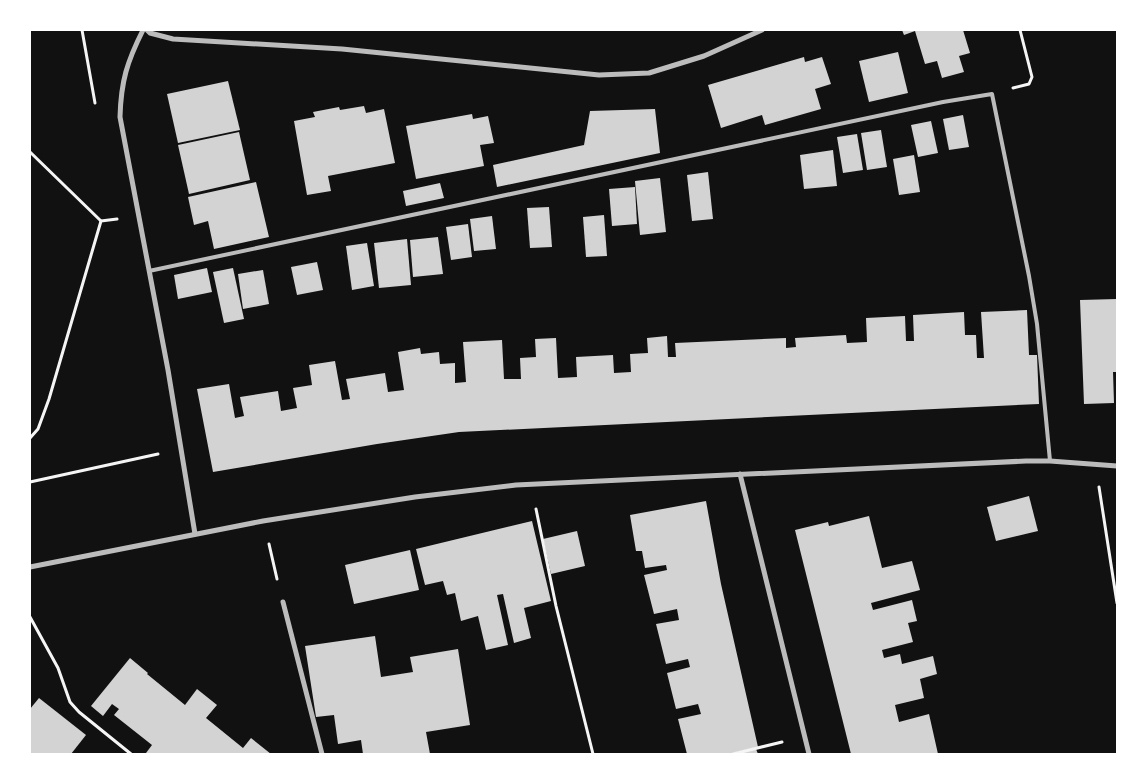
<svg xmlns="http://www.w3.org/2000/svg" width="1147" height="784" font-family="Manrope,sans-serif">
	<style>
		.building { fill: #d3d3d3 }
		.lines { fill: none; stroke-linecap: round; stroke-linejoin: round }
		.path { stroke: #f5f5f5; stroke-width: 3 }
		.service { stroke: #bcbcbc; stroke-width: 4 }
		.minor { stroke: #bcbcbc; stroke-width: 5 }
	</style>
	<rect width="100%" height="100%" fill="#111"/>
	<g class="building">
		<polygon points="902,30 963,30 970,53 959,56 964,72 942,78 937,61 925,64 915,31 904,35"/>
		<polygon points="898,52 908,93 869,102 859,61"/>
		<polygon points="804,57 805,62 822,57 831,84 815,89 821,109 765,125 762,115 721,128 708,85"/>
		<polygon points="228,81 240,130 178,143 167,94"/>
		<polygon points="364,106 366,113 384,109 395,163 328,176 331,191 307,195 294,121 315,117 313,112 339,107 340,110"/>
		<polygon points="655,109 660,153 497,187 493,165 584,145 590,111"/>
		<polygon points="472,114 473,119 488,116 494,143 480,145 484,166 416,179 406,126"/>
		<polygon points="963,115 969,147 949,150 943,119"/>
		<polygon points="931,121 938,153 918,157 911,125"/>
		<polygon points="881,130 887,167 867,170 861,133"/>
		<polygon points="239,132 250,180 189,194 178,145"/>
		<polygon points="857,134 863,170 843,173 837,137"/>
		<polygon points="833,150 837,186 804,189 800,155"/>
		<polygon points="914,155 920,192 899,195 893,159"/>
		<polygon points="708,172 713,219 692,221 687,175"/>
		<polygon points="660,178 666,232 640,235 635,181"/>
		<polygon points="256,182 269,237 214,249 208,221 194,225 188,197"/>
		<polygon points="440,183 444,198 406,206 403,191"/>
		<polygon points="635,187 637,224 612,226 609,189"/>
		<polygon points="549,207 552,247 530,248 527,208"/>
		<polygon points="604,215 607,256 586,257 583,217"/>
		<polygon points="492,216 496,249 474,251 470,219"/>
		<polygon points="468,224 472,257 451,260 446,227"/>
		<polygon points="438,237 443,274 413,277 410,240"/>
		<polygon points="407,239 411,285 379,288 374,243"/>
		<polygon points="367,243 374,286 352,290 346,246"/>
		<polygon points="317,262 323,290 297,295 291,267"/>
		<polygon points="207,268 212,292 178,299 174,275"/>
		<polygon points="233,268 244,319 224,323 213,272"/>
		<polygon points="263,270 269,304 243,309 238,274"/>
		<polygon points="1117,299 1117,372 1113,372 1114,403 1084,404 1080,300"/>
		<polygon points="1027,310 1029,355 1037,355 1039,404 459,432 377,444 213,472 197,389 229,384 235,418 244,416 240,397 278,391 281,411 297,408 293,388 312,385 309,365 335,361 342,400 350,399 346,379 385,373 388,392 404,390 398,352 420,348 421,354 439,352 440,364 455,363 455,383 466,382 463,342 502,340 504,379 521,379 520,358 536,357 535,339 556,338 558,378 577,377 576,357 613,355 614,373 631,372 630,354 648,353 647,338 667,336 668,357 676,357 675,343 786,338 786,348 796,347 795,338 846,335 847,343 867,342 866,318 905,316 906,341 914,341 913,315 964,312 965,335 976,335 977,358 984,358 981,312"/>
		<polygon points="1029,496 1038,531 996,541 987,507"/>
		<polygon points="706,501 721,584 758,747 729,754 687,754 678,719 701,714 698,704 676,709 667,673 690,667 688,659 666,664 656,624 679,620 677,609 654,614 644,575 667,570 666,565 645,568 642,551 636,551 630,515"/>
		<polygon points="869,516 882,568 912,561 920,590 871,603 873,610 912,600 917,621 908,623 913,642 882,650 884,658 900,654 902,664 933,656 937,674 920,679 924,698 895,705 899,722 929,714 938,754 851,754 795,530 828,522 829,526"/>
		<polygon points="532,521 551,601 524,608 531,638 514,643 503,594 497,595 508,645 486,650 478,616 461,621 455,593 447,595 443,581 425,585 416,549"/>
		<polygon points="577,531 585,566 551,574 543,539"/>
		<polygon points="410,550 419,590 354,604 345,565"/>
		<polygon points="375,636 381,677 413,672 410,657 458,649 470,725 426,732 430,754 363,754 361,740 338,744 334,715 316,717 305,646"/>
		<polygon points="130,658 148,673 147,674 185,705 197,689 217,705 206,718 243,748 251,738 271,754 147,754 146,753 152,745 114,715 119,709 112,704 103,716 91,706"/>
		<polygon points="39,698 86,735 71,754 30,754 30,709"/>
		<polygon points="756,749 758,754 740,754 740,753"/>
	</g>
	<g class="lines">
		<g class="path">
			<polyline points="82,30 95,103"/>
			<polyline points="1013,88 1029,84 1032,77 1020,30"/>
			<polyline points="30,152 101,221"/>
			<polyline points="30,438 38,429 49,399 101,221 117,219"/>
			<polyline points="30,482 158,454"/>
			<polyline points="1099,487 1117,603"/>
			<polyline points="536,509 556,606 593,754"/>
			<polyline points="269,544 277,579"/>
			<polyline points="30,617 58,668 70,702 79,712 131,754"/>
			<polyline points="733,754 782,742"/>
		</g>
		<polyline class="service" points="149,271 943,102 992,94 1029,276 1037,324 1050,461"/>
		<g class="minor">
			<path d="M143 30C127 62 121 81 120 117L168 370 195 534"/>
			<polyline points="147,30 150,33 173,39 342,49 599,75 649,73 704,56 762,30"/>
			<polyline points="740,474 809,754"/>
			<polyline points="30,567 263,521 415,497 516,485 1026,461 1050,461 1117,466"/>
			<polyline points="283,602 322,754"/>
		</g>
	</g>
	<rect width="1147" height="784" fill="none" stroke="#ffffff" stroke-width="62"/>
</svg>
